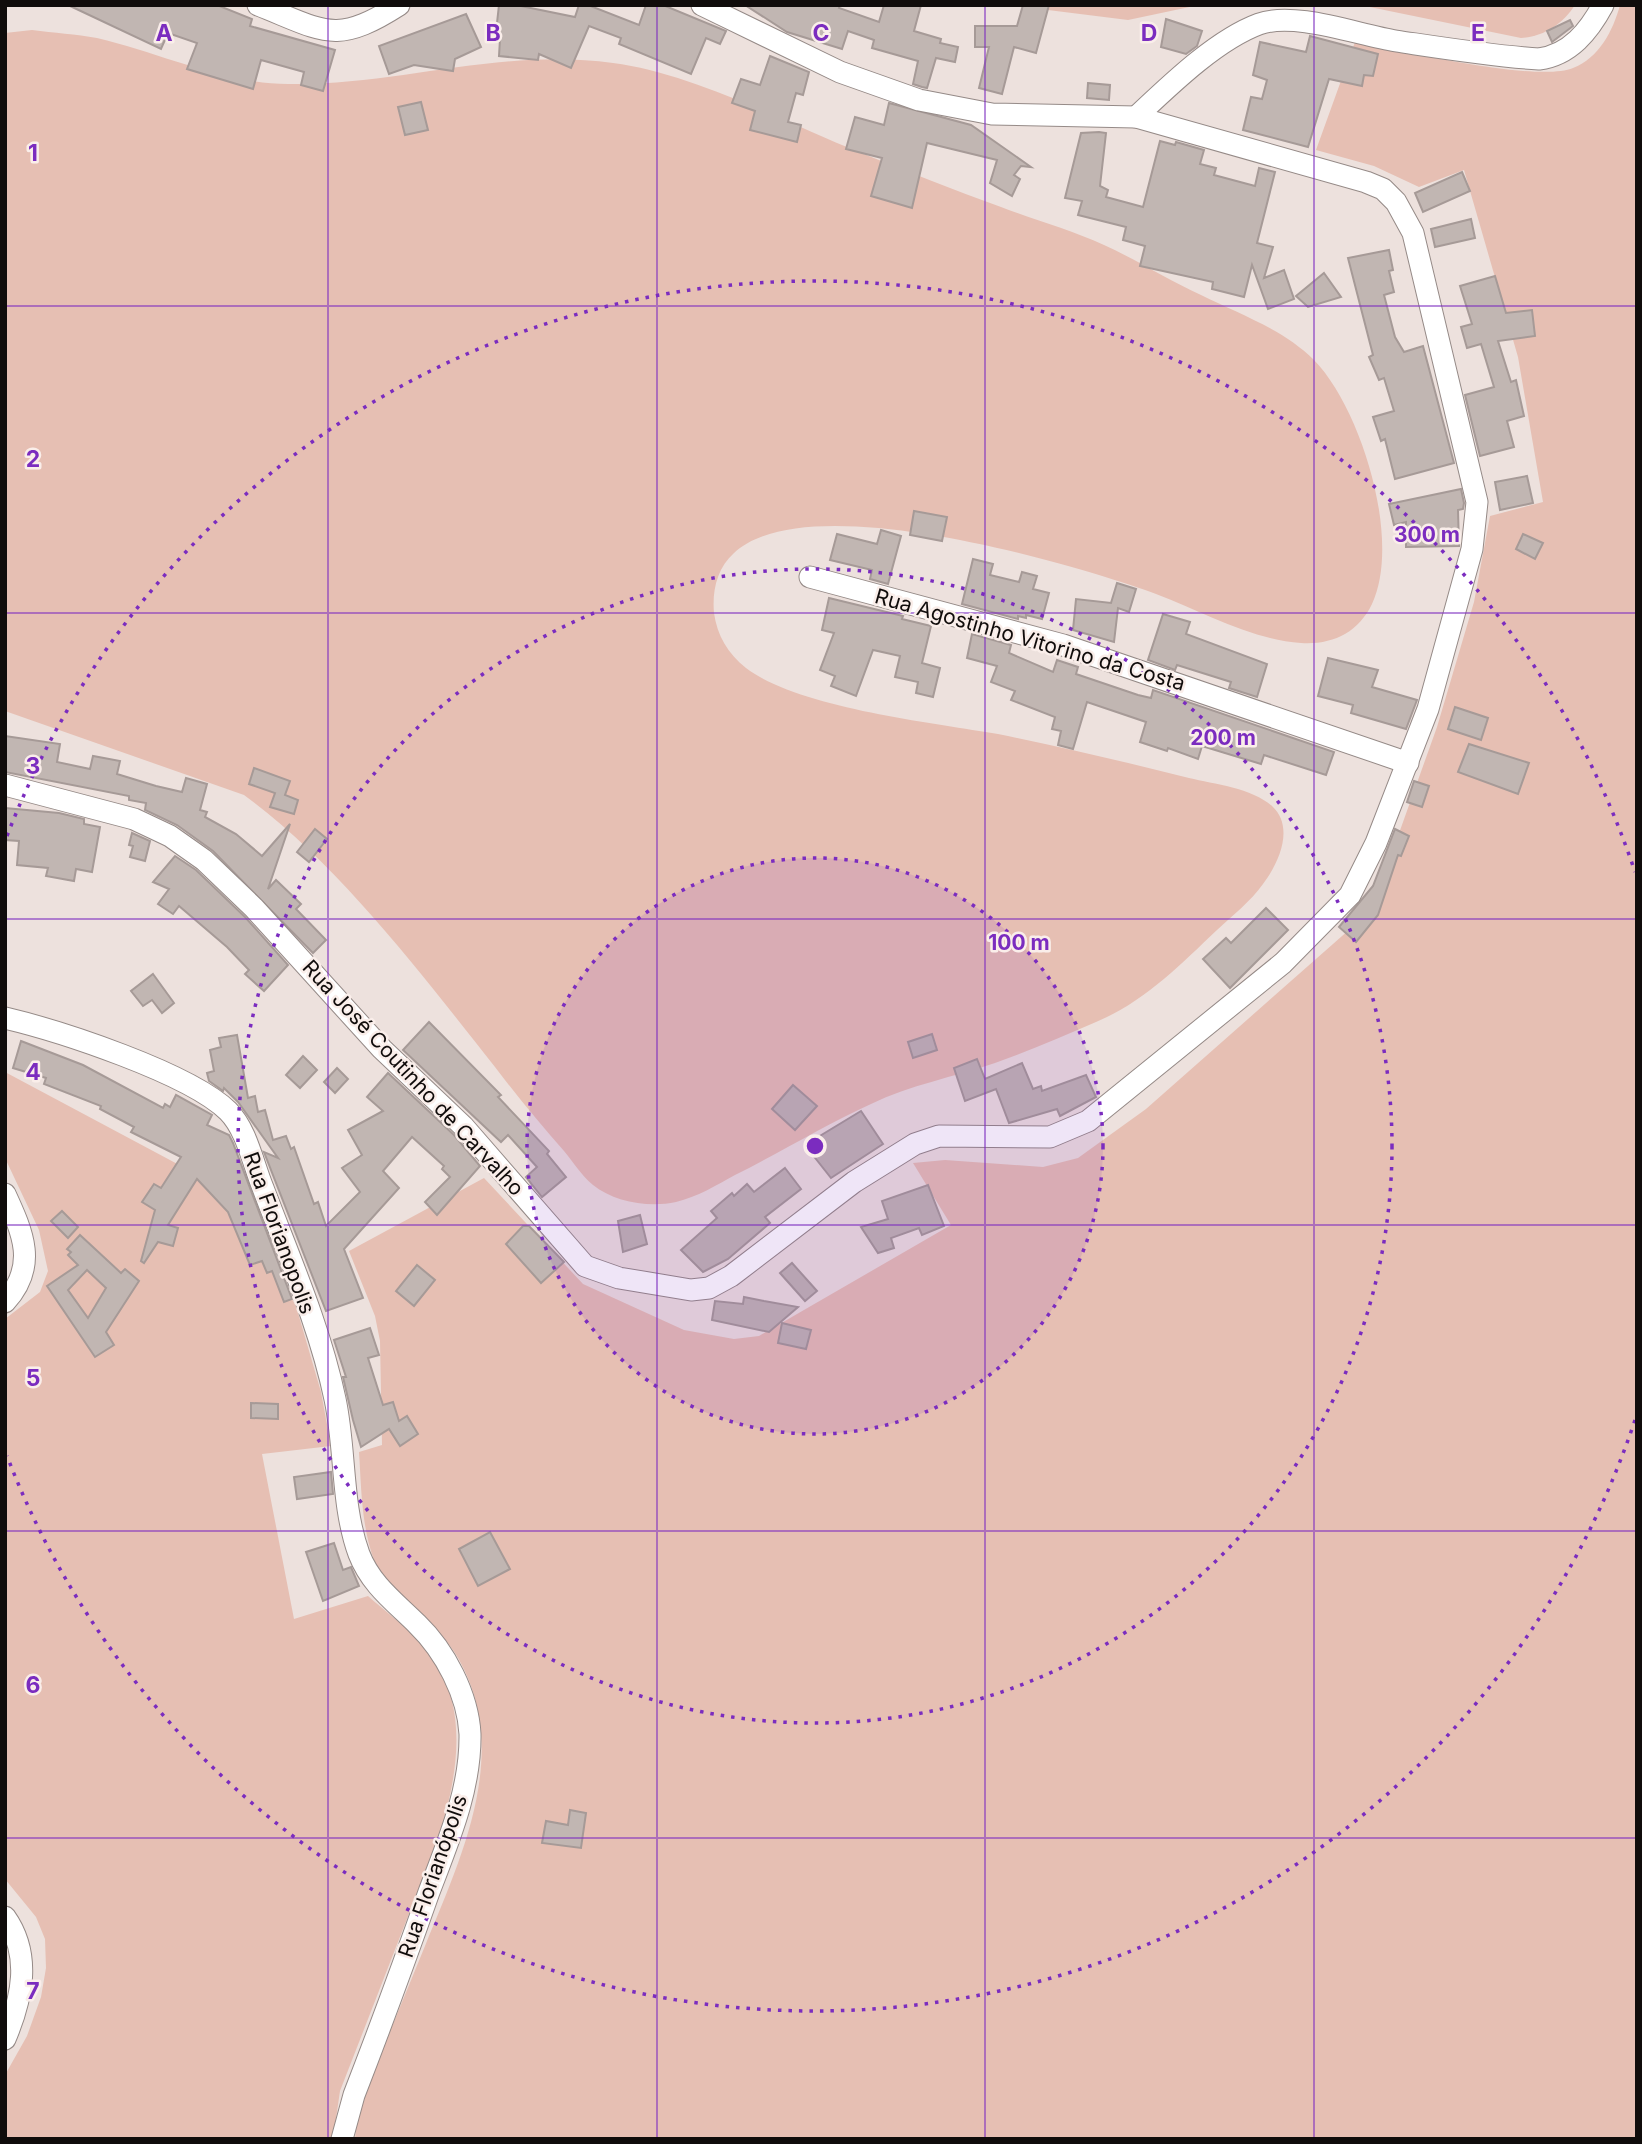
<svg xmlns="http://www.w3.org/2000/svg" width="1642" height="2144" font-family="Inter,sans-serif">
	<style>
		.green { fill: #e6bfb3 }
		.building { fill: #c1b6b2; stroke: #a69a97; stroke-width: 2; fill-rule: evenodd }
		.lines { fill: none; stroke-linecap: round; stroke-linejoin: round }
		.minor-casing { stroke: #958a87; stroke-width: 23 }
		.minor { stroke: #fff; stroke-width: 21 }
		.grid { fill: none; stroke: #7b2cbf; stroke-width: 2; stroke-opacity: 0.55 }
		.ring { fill: none; stroke: #7b2cbf; stroke-width: 3.5; stroke-dasharray: 3.5 7 }
		.labels { text-anchor: middle; stroke-width: 5; stroke-linejoin: round; paint-order: stroke }
		.street-label { font-size: 21px; fill: #100c0b; stroke: #faeeea }
		.grid-label { font-size: 23px; text-anchor: middle; font-weight: bold; fill: #7b2cbf; stroke: #faeeea; stroke-width: 5; stroke-linejoin: round; paint-order: stroke }
		.centre { fill: #7b2cbf; stroke: #faeeea; stroke-width: 3.5 }
		.ring-label { font-size: 21px; text-anchor: middle; font-weight: bold; fill: #7b2cbf; stroke: #faeeea; stroke-width: 5; stroke-linejoin: round; paint-order: stroke }
	</style>
	<rect width="100%" height="100%" fill="#ede1dd"/>
	<g class="green">
		<polygon points="1009,5 1199,5 1128,20"/>
		<path d="M1360 5H1575C1563 24 1543 37 1521 38Z"/>
		<path d="M1620 5H1637V2139H355L358 2109C380 2055 403 2000 425 1946 462 1855 514 1748 455 1653 439 1627 409 1613 391 1590 361 1553 362 1497 359 1452L382 1445 380 1341 375 1316 349 1251 484 1178 583 1284 684 1330 734 1339 759 1336 951 1225 913 1163 945 1160 1043 1167 1078 1158 1146 1109 1350 929 1388 864 1437 727 1474 602 1490 516 1543 502 1518 357 1464 170 1419 187 1374 166 1316 150 1355 42C1399 50 1537 83 1573 68 1599 58 1613 31 1620 5Z"/>
		<path d="M32 30C54 33 76 34 97 38 161 53 221 83 288 84 397 86 503 47 613 63 692 73 784 122 859 152 906 171 954 190 1001 207 1035 220 1071 230 1104 245 1137 260 1168 280 1201 295 1239 314 1283 329 1314 360 1361 408 1402 540 1372 604 1358 633 1332 645 1301 643 1251 640 1202 611 1156 594 1071 563 806 485 734 553 717 568 712 591 714 613 717 635 728 654 746 668 799 708 930 722 998 734 1062 747 1126 762 1189 778 1214 784 1252 788 1272 806 1295 827 1279 863 1263 884 1251 901 1232 916 1217 930 1179 966 1144 1002 1096 1022 1063 1036 1029 1051 995 1063 954 1077 910 1085 871 1104 825 1125 781 1152 735 1175 717 1185 697 1197 676 1202 649 1208 614 1202 593 1185 581 1175 574 1163 564 1151 540 1124 517 1096 495 1067 422 975 339 864 244 795L5 711V33Z"/>
		<path d="M5 1072 213 1183 238 1205 296 1306 321 1392 331 1446 262 1454 294 1619 368 1596C385 1611 405 1626 421 1643 471 1698 459 1769 440 1834L340 2091 333 2139H5V2075L27 2036 41 1997 46 1968 45 1939 36 1917 5 1879V1319L40 1292 48 1271 39 1230 5 1158Z"/>
	</g>
	<g class="building">
		<polygon points="68,5 217,5 252,19 250,26 335,50 323,91 301,85 304,72 261,60 253,89 187,69 197,43 168,33 161,49"/>
		<polygon points="499,5 516,5 575,17 579,5 588,5 639,25 646,5 663,5 726,31 720,44 706,38 691,74 619,44 621,38 589,26 571,68 539,54 538,60 499,56 500,39 495,41"/>
		<polygon points="745,5 840,5 839,8 879,22 884,5 921,5 914,31 941,39 940,43 958,47 955,62 936,58 927,88 922,87 913,84 918,61 872,48 874,40 848,31 842,49 787,32"/>
		<polygon points="1023,5 1049,5 1036,53 1014,47 1002,94 979,88 989,47 975,47 975,26 1017,26"/>
		<polygon points="466,14 481,47 455,59 453,71 414,65 389,74 379,46"/>
		<polygon points="1166,19 1202,31 1197,46 1186,54 1161,47"/>
		<polygon points="1570,20 1573,26 1552,42 1547,31"/>
		<polygon points="1310,36 1378,54 1373,76 1364,75 1362,86 1329,79 1308,147 1243,130 1251,97 1262,99 1267,80 1253,75 1260,42 1306,52"/>
		<polygon points="770,56 809,72 803,95 796,93 788,122 801,125 797,142 750,130 755,111 732,103 741,79 760,85"/>
		<polygon points="1088,83 1110,85 1109,100 1087,98"/>
		<polygon points="421,102 428,130 405,135 398,107"/>
		<polygon points="889,103 971,125 1031,167 1021,166 1014,175 1020,179 1012,196 990,183 997,160 927,143 912,208 871,196 882,158 846,149 855,117 884,125"/>
		<polygon points="1099,132 1106,133 1100,186 1108,190 1106,197 1143,207 1160,141 1175,145 1176,142 1204,150 1200,164 1216,168 1214,175 1255,186 1259,168 1275,172 1257,243 1273,247 1264,278 1284,270 1294,299 1268,309 1252,265 1244,297 1212,289 1213,282 1140,266 1145,246 1123,240 1126,227 1078,215 1082,201 1065,198 1081,133"/>
		<polygon points="1462,172 1470,191 1423,212 1415,193"/>
		<polygon points="1471,219 1475,238 1435,247 1431,229"/>
		<polygon points="1389,250 1393,270 1389,271 1394,292 1384,295 1395,337 1404,352 1423,346 1454,463 1395,479 1385,439 1381,441 1373,417 1394,411 1384,378 1379,380 1369,357 1373,355 1348,258"/>
		<polygon points="1324,273 1341,297 1308,307 1296,296"/>
		<polygon points="1495,276 1506,313 1532,310 1535,336 1498,341 1511,382 1516,380 1524,416 1507,421 1514,447 1480,456 1465,395 1494,387 1481,344 1467,348 1461,327 1472,324 1460,286"/>
		<polygon points="1527,476 1533,503 1500,510 1495,482"/>
		<polygon points="1461,489 1464,503 1463,509 1458,510 1459,546 1406,547 1406,522 1394,525 1389,504"/>
		<polygon points="914,511 947,517 942,541 910,535"/>
		<polygon points="881,530 901,536 888,584 870,579 872,570 830,560 837,534 877,544"/>
		<polygon points="1523,534 1543,543 1535,559 1516,549"/>
		<polygon points="973,559 993,564 990,575 1019,582 1022,572 1037,576 1033,589 1049,593 1042,619 1026,615 1026,618 1018,616 1018,619 962,604"/>
		<polygon points="1117,583 1136,589 1129,612 1118,608 1114,642 1073,630 1076,599 1111,603"/>
		<polygon points="829,598 903,616 902,619 931,626 922,663 940,668 933,697 916,693 918,682 895,677 900,656 873,650 856,696 831,686 835,676 820,670 834,633 822,630"/>
		<polygon points="1163,614 1190,622 1186,634 1267,664 1257,697 1229,688 1231,682 1177,665 1175,670 1148,660"/>
		<polygon points="972,634 1011,645 1009,653 1053,672 1057,660 1078,667 1076,674 1138,695 1151,698 1153,690 1334,752 1326,775 1264,755 1261,764 1202,746 1198,759 1168,748 1167,751 1140,742 1146,722 1087,702 1073,749 1058,745 1061,731 1052,729 1055,717 1011,700 1015,691 991,682 997,666 967,658"/>
		<polygon points="1328,658 1378,670 1372,687 1417,700 1406,729 1351,713 1353,705 1318,696"/>
		<polygon points="1455,707 1488,718 1481,740 1448,729"/>
		<polygon points="5,736 60,744 57,762 90,769 93,756 120,761 117,774 156,786 182,792 186,778 207,784 200,810 207,812 205,817 236,834 262,856 290,824 268,889 276,880 301,904 296,909 326,940 313,953 213,851 177,825 145,810 146,803 129,800 129,796 5,772"/>
		<polygon points="1469,744 1529,763 1518,794 1458,772"/>
		<polygon points="254,768 290,781 285,795 298,800 294,814 270,807 275,793 249,784"/>
		<polygon points="1414,781 1429,786 1422,807 1407,802"/>
		<polygon points="5,808 59,813 84,819 84,824 100,827 92,872 76,869 74,881 46,876 48,868 17,865 19,841 5,840"/>
		<polygon points="315,829 327,839 309,862 297,852"/>
		<polygon points="1395,829 1409,836 1401,856 1398,855 1378,915 1356,942 1339,927 1373,886"/>
		<polygon points="132,833 150,841 145,861 130,857 133,846 129,845"/>
		<polygon points="175,856 196,870 245,917 288,965 264,991 245,974 249,970 227,947 179,906 173,914 158,904 169,889 153,882"/>
		<polygon points="1266,908 1288,930 1230,988 1203,959 1226,938 1231,943"/>
		<polygon points="153,974 174,1003 162,1013 152,1000 143,1006 131,991"/>
		<polygon points="429,1022 501,1095 498,1097 549,1151 547,1154 566,1177 542,1197 526,1177 537,1167 508,1135 501,1142 403,1050"/>
		<polygon points="932,1034 937,1050 913,1058 908,1042"/>
		<polygon points="237,1035 248,1098 255,1096 258,1112 265,1110 273,1140 286,1136 291,1149 294,1147 314,1204 318,1202 326,1226 360,1192 342,1168 362,1155 348,1130 383,1111 367,1097 388,1073 454,1135 480,1166 437,1215 425,1202 450,1177 442,1169 444,1166 412,1137 383,1171 399,1188 344,1249 363,1298 326,1311 264,1152 278,1158 238,1102 224,1088 223,1091 209,1081 207,1073 214,1071 210,1050 221,1047 219,1038"/>
		<polygon points="21,1041 83,1065 163,1108 165,1104 170,1107 176,1095 212,1115 207,1125 229,1135 233,1143 292,1299 284,1302 272,1271 267,1273 262,1261 250,1265 228,1212 197,1179 168,1225 178,1228 173,1246 158,1242 144,1263 141,1261 155,1210 142,1202 154,1184 161,1188 181,1157 131,1132 134,1127 100,1109 101,1106 44,1084 46,1078 13,1068"/>
		<polygon points="303,1056 317,1070 300,1088 286,1075"/>
		<polygon points="977,1059 985,1079 1022,1063 1033,1089 1041,1086 1042,1091 1086,1075 1096,1097 1060,1116 1057,1109 1009,1123 996,1089 965,1101 954,1068"/>
		<polygon points="337,1068 348,1079 335,1093 324,1082"/>
		<polygon points="793,1085 817,1106 795,1130 772,1109"/>
		<polygon points="861,1111 883,1144 831,1178 805,1145"/>
		<polygon points="785,1168 801,1189 765,1217 770,1223 728,1259 703,1272 681,1250 717,1218 711,1211 732,1193 734,1196 747,1184 754,1192"/>
		<polygon points="928,1185 944,1226 922,1235 919,1228 891,1238 894,1248 878,1253 861,1227 888,1219 882,1201"/>
		<polygon points="62,1211 78,1227 68,1238 51,1221"/>
		<polygon points="640,1215 647,1244 623,1252 618,1221"/>
		<polygon points="523,1226 529,1226 564,1262 541,1283 506,1244"/>
		<path d="M80 1235 121 1273 125 1269 139 1281 106 1332 114 1345 95 1357 47 1286 78 1265 68 1255 71 1252 67 1249ZM87 1270 106 1288 88 1318 68 1290Z"/>
		<polygon points="792,1263 817,1291 805,1301 780,1273"/>
		<polygon points="417,1265 435,1280 414,1306 396,1291"/>
		<polygon points="744,1297 764,1301 798,1307 769,1332 712,1320 715,1301 743,1304"/>
		<polygon points="782,1323 811,1330 806,1349 778,1343"/>
		<polygon points="370,1328 379,1355 368,1358 383,1405 393,1402 399,1421 407,1416 418,1434 400,1446 389,1429 361,1447 353,1420 343,1377 346,1377 334,1340"/>
		<polygon points="251,1403 278,1404 278,1419 251,1418"/>
		<polygon points="331,1472 333,1494 297,1499 294,1477"/>
		<polygon points="490,1532 510,1569 478,1586 459,1549"/>
		<polygon points="334,1543 343,1570 351,1567 359,1586 323,1601 306,1552"/>
		<polygon points="570,1810 586,1813 581,1848 542,1843 546,1821 568,1825"/>
	</g>
	<g class="lines">
		<g class="minor-casing">
			<g id="minor">
				<path d="M258 5C324 31 335 46 399 5"/>
				<path d="M1136 117C1170 85 1216 40 1259 24 1295 11 1358 35 1396 41 1443 48 1492 56 1539 59 1570 55 1589 31 1603 5"/>
				<polyline points="810,577 1063,645 1408,763"/>
				<polyline points="5,785 134,819 170,836 204,860 254,908 382,1049 463,1126 585,1266 619,1278 691,1290 709,1288 731,1276 854,1182 915,1144 939,1136 1050,1137 1088,1121 1283,963 1350,895 1376,843 1428,709 1472,549 1477,502 1413,233 1396,202 1383,189 1366,182 1136,117 992,114 919,100 840,72 702,5"/>
				<path d="M5 1018C60 1031 189 1073 228 1111 247 1130 253 1164 263 1188 289 1257 320 1327 335 1399 346 1450 341 1505 359 1554 371 1585 395 1602 417 1624 445 1651 468 1695 470 1734 471 1789 448 1842 429 1892 405 1960 380 2028 354 2095L342 2139"/>
				<path d="M5 1194C23 1233 38 1266 5 1302"/>
				<path d="M5 1917C32 1955 22 1999 5 2039"/>
			</g>
		</g>
		<use href="#minor" class="minor"/>
	</g>
	<path class="grid" d="M328 5V2139M657 5V2139M985 5V2139M1314 5V2139M5 306H1637M5 613H1637M5 919H1637M5 1225H1637M5 1531H1637M5 1838H1637"/>
	<circle cx="815" cy="1146" r="288" fill="#7b2cbf" fill-opacity=".12"/>
	<g class="ring">
		<circle cx="815" cy="1146" r="288"/>
		<circle cx="815" cy="1146" r="577"/>
		<path d="M1635 1420A865 865 0 0 1 7 1456M7 836A865 865 0 0 1 1635 872"/>
	</g>
	<g class="labels">
		<g class="street-label">
			<text transform="translate(1030 640) rotate(16)" y="7">Rua Agostinho Vitorino da Costa</text>
			<text transform="translate(413 1078) rotate(47)" y="7">Rua José Coutinho de Carvalho</text>
			<text transform="translate(279 1233) rotate(70)" y="7">Rua Florianopolis</text>
			<text transform="translate(433 1876) rotate(-71)" y="7">Rua Florianópolis</text>
		</g>
	</g>
	<g class="grid-label">
		<text x="164" y="41">A</text>
		<text x="493" y="41">B</text>
		<text x="821" y="41">C</text>
		<text x="1149" y="41">D</text>
		<text x="1478" y="41">E</text>
		<text x="33" y="161">1</text>
		<text x="33" y="467">2</text>
		<text x="33" y="774">3</text>
		<text x="33" y="1080">4</text>
		<text x="33" y="1386">5</text>
		<text x="33" y="1693">6</text>
		<text x="33" y="1999">7</text>
	</g>
	<circle cx="815" cy="1146" r="10" class="centre"/>
	<g class="ring-label">
		<text x="1427" y="542">300 m</text>
		<text x="1223" y="745">200 m</text>
		<text x="1019" y="950">100 m</text>
	</g>
	<rect width="1642" height="2144" fill="none" stroke="#100c0b" stroke-width="14"/>
</svg>
